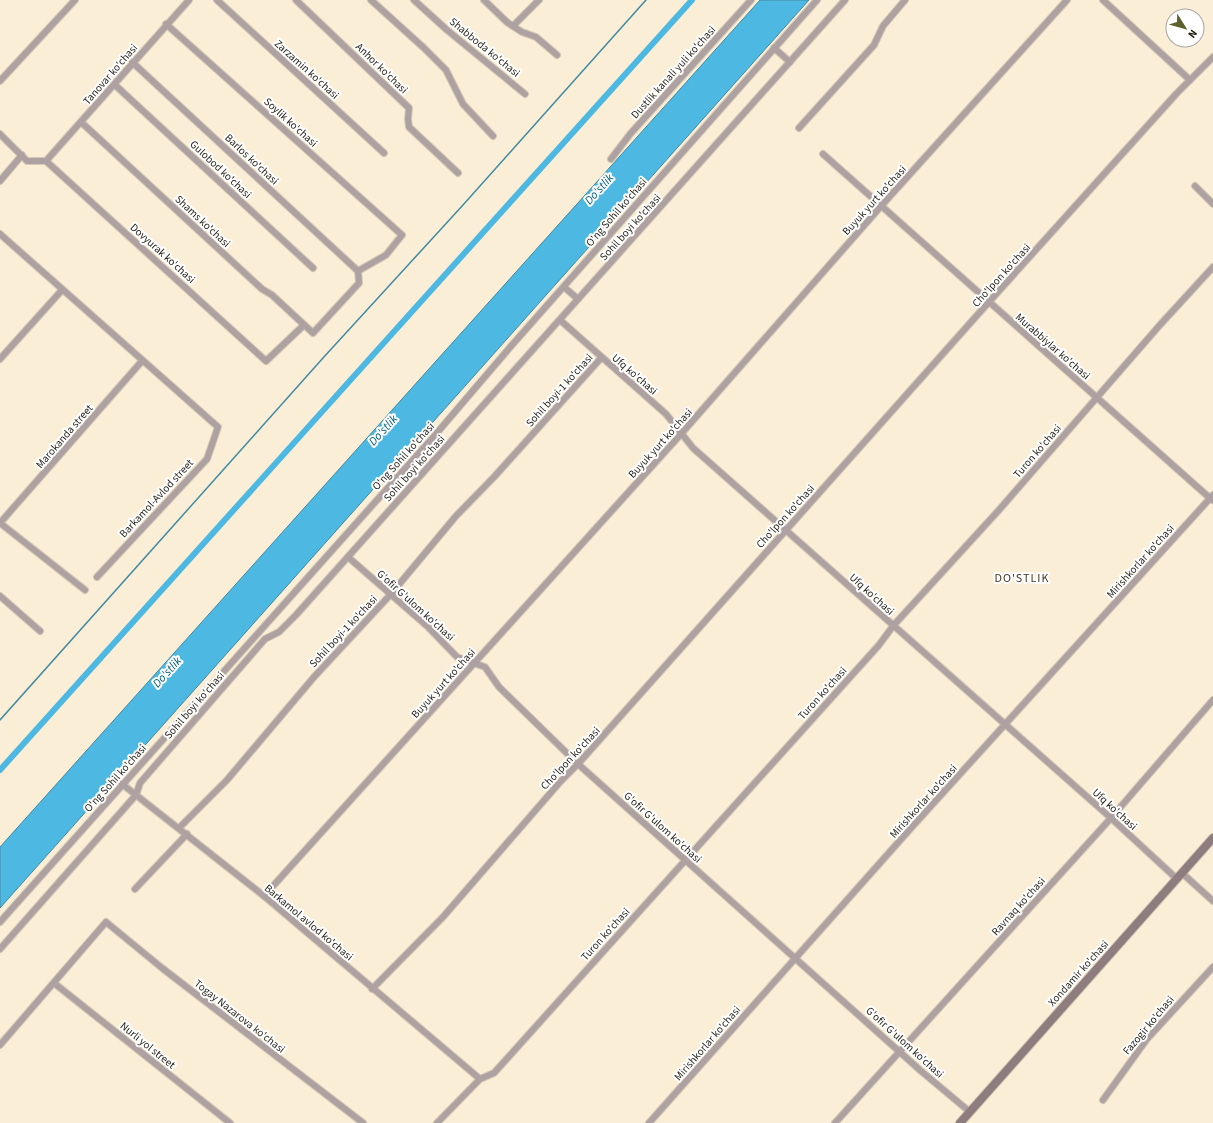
<svg xmlns="http://www.w3.org/2000/svg" width="1213" height="1123" font-family="'Source Sans 3',sans-serif">
	<style>
		.water { fill: #4db8e1; stroke: #408aa4 }
		.lines { fill: none; stroke-linecap: round; stroke-linejoin: round }
		.stream { stroke: #408aa4; stroke-width: 1.5 }
		.canal { stroke: #4db8e1; stroke-width: 6 }
		.street-casing { stroke: #d4c9b4; stroke-width: 8 }
		.secondary-casing { stroke: #d4c9b4; stroke-width: 10 }
		.street { stroke: #aea1a2; stroke-width: 6 }
		.secondary { stroke: #8e7c7e; stroke-width: 8 }
		.labels { text-anchor: middle; stroke-width: 4; stroke-linejoin: round; paint-order: stroke }
		.street-label { font-size: 11px; fill: #231e16; stroke: #fff }
		.water-label { font-size: 12px; font-style: italic; fill: #045f7c; stroke: #fff }
		.neighbourhood-label { font-size: 12px; letter-spacing: 1px; fill: #423725; stroke: #fff }
	</style>
	<rect width="100%" height="100%" fill="#fbeed7"/>
	<polygon class="water" points="760,0 809,0 0,908 0,847"/>
	<g class="lines">
		<polyline class="stream" points="0,720 323,358 463,205 646,0"/>
		<polyline class="canal" points="0,770 692,0"/>
		<g class="street-casing">
			<g id="street">
				<polyline points="217,0 384,153"/>
				<polyline points="296,0 409,108 408,119 409,127 458,173"/>
				<polyline points="371,0 424,48 446,70 463,104 493,136"/>
				<polyline points="414,0 447,30 525,94"/>
				<polyline points="484,0 508,23 522,32 536,37 557,55"/>
				<polyline points="1103,0 1190,80"/>
				<polyline points="513,26 539,0"/>
				<polyline points="774,48 790,62"/>
				<polyline points="132,62 358,271"/>
				<polyline points="0,81 75,0"/>
				<polyline points="115,85 313,268"/>
				<polyline points="81,122 262,289 272,295 313,333 359,283 358,271 386,255 402,235 166,24"/>
				<polyline points="799,128 874,45 883,26 905,0"/>
				<polyline points="0,134 27,161 46,161"/>
				<polyline points="823,154 1212,500"/>
				<polyline points="611,159 631,133 751,0"/>
				<polyline points="46,161 266,361 304,325"/>
				<polyline points="46,161 189,0"/>
				<polyline points="0,181 22,155"/>
				<polyline points="1195,186 1213,204"/>
				<polyline points="0,234 218,427 207,459 97,577"/>
				<polyline points="564,287 578,299"/>
				<polyline points="560,320 666,414 693,448 1111,818 1177,879"/>
				<polyline points="0,359 62,290"/>
				<polyline points="0,523 142,361"/>
				<polyline points="0,523 85,590"/>
				<polyline points="348,557 427,626 457,657 485,667 499,687 578,764 921,1071 970,1112"/>
				<polyline points="0,596 40,631"/>
				<polyline points="122,784 264,896 480,1079"/>
				<polyline points="179,828 227,780 314,677 391,594 456,516 494,477 601,358"/>
				<polyline points="1182,873 1213,901"/>
				<polyline points="135,889 187,834"/>
				<polyline points="264,896 681,434 882,205 1067,0"/>
				<polyline points="0,922 436,434 512,345 817,0"/>
				<polyline points="0,949 136,795 140,783 265,639 279,632 296,615 845,0"/>
				<polyline points="54,983 230,1123"/>
				<polyline points="372,989 443,917 560,782 578,764 988,303 1177,93 1213,57"/>
				<polyline points="0,1045 106,922 162,968 363,1123"/>
				<polyline points="1103,1100 1147,1039 1213,967"/>
				<polyline points="437,1123 480,1079 494,1073 879,645 893,626 999,510 1159,326 1213,267"/>
				<polyline points="649,1123 911,828 1213,495"/>
				<polyline points="835,1123 1111,818 1213,700"/>
			</g>
		</g>
		<g class="secondary-casing">
			<polyline id="secondary" points="960,1123 1213,838"/>
		</g>
		<use href="#street" class="street"/>
		<use href="#secondary" class="secondary"/>
	</g>
	<g class="labels">
		<g class="street-label">
			<text transform="translate(485 47) rotate(39)" y="4">Shabboda ko'chasi</text>
			<text transform="translate(382 68) rotate(44)" y="4">Anhor ko'chasi</text>
			<text transform="translate(307 69) rotate(42)" y="4">Zarzamin ko'chasi</text>
			<text transform="translate(673 72) rotate(-48)" y="4">Dustlik kanali yuli ko'chasi</text>
			<text transform="translate(110 74) rotate(-49)" y="4">Tanovar ko'chasi</text>
			<text transform="translate(291 122) rotate(42)" y="4">Soylik ko'chasi</text>
			<text transform="translate(252 159) rotate(43)" y="4">Barlos ko'chasi</text>
			<text transform="translate(221 169) rotate(43)" y="4">Gulobod ko'chasi</text>
			<text transform="translate(874 200) rotate(-48)" y="4">Buyuk yurt ko'chasi</text>
			<text transform="translate(616 212) rotate(-49)" y="4">O'ng Sohil ko'chasi</text>
			<text transform="translate(203 221) rotate(43)" y="4">Shams ko'chasi</text>
			<text transform="translate(630 227) rotate(-48)" y="4">Sohil boyi ko'chasi</text>
			<text transform="translate(163 253) rotate(42)" y="4">Dovyurak ko'chasi</text>
			<text transform="translate(1001 275) rotate(-48)" y="4">Cho'lpon ko'chasi</text>
			<text transform="translate(1053 346) rotate(41)" y="4">Murabbiylar ko'chasi</text>
			<text transform="translate(635 374) rotate(41)" y="4">Ufq ko'chasi</text>
			<text transform="translate(559 390) rotate(-48)" y="4">Sohil boyi-1 ko'chasi</text>
			<text transform="translate(64 436) rotate(-49)" y="4">Marokanda street</text>
			<text transform="translate(660 443) rotate(-48)" y="4">Buyuk yurt ko'chasi</text>
			<text transform="translate(1037 451) rotate(-49)" y="4">Turon ko'chasi</text>
			<text transform="translate(403 456) rotate(-48)" y="4">O'ng Sohil ko'chasi</text>
			<text transform="translate(414 468) rotate(-48)" y="4">Sohil boyi ko'chasi</text>
			<text transform="translate(156 498) rotate(-47)" y="4">Barkamol-Avlod street</text>
			<text transform="translate(785 516) rotate(-48)" y="4">Cho'lpon ko'chasi</text>
			<text transform="translate(1140 561) rotate(-48)" y="4">Mirishkorlar ko'chasi</text>
			<text transform="translate(872 594) rotate(42)" y="4">Ufq ko'chasi</text>
			<text transform="translate(416 605) rotate(42)" y="4">G'ofir G'ulom ko'chasi</text>
			<text transform="translate(343 631) rotate(-47)" y="4">Sohil boyi-1 ko'chasi</text>
			<text transform="translate(443 683) rotate(-48)" y="4">Buyuk yurt ko'chasi</text>
			<text transform="translate(822 693) rotate(-48)" y="4">Turon ko'chasi</text>
			<text transform="translate(194 705) rotate(-49)" y="4">Sohil boyi ko'chasi</text>
			<text transform="translate(570 758) rotate(-47)" y="4">Cho'lpon ko'chasi</text>
			<text transform="translate(115 778) rotate(-48)" y="4">O'ng Sohil ko'chasi</text>
			<text transform="translate(923 801) rotate(-48)" y="4">Mirishkorlar ko'chasi</text>
			<text transform="translate(1115 809) rotate(42)" y="4">Ufq ko'chasi</text>
			<text transform="translate(663 827) rotate(42)" y="4">G'ofir G'ulom ko'chasi</text>
			<text transform="translate(1018 906) rotate(-48)" y="4">Ravnaq ko'chasi</text>
			<text transform="translate(309 922) rotate(40)" y="4">Barkamol avlod ko'chasi</text>
			<text transform="translate(605 934) rotate(-48)" y="4">Turon ko'chasi</text>
			<text transform="translate(1078 973) rotate(-48)" y="4">Xondamir ko'chasi</text>
			<text transform="translate(240 1016) rotate(38)" y="4">Togay Nazarova ko'chasi</text>
			<text transform="translate(1148 1025) rotate(-50)" y="4">Fazogir ko'chasi</text>
			<text transform="translate(905 1042) rotate(42)" y="4">G'ofir G'ulom ko'chasi</text>
			<text transform="translate(707 1043) rotate(-49)" y="4">Mirishkorlar ko'chasi</text>
			<text transform="translate(148 1045) rotate(39)" y="4">Nurli yol street</text>
		</g>
		<g class="water-label">
			<text transform="translate(599 189) rotate(-48)" y="4">Do'stlik</text>
			<text transform="translate(383 430) rotate(-48)" y="4">Do'stlik</text>
			<text transform="translate(167 672) rotate(-48)" y="4">Do'stlik</text>
		</g>
		<g class="neighbourhood-label">
			<text x="1022" y="582">DO'STLIK</text>
		</g>
	</g>
	<g transform="translate(1185 28) rotate(127)"><circle r="19" fill="#ffffff" stroke="#a7a5a2"/>
	<path d="M0-3L7 15L0 10L-7 15Z" fill="#5c602d"/>
	<text y="-6" font-size="11" font-weight="bold" text-anchor="middle" fill="#231e16">N</text>
	</g>
</svg>
